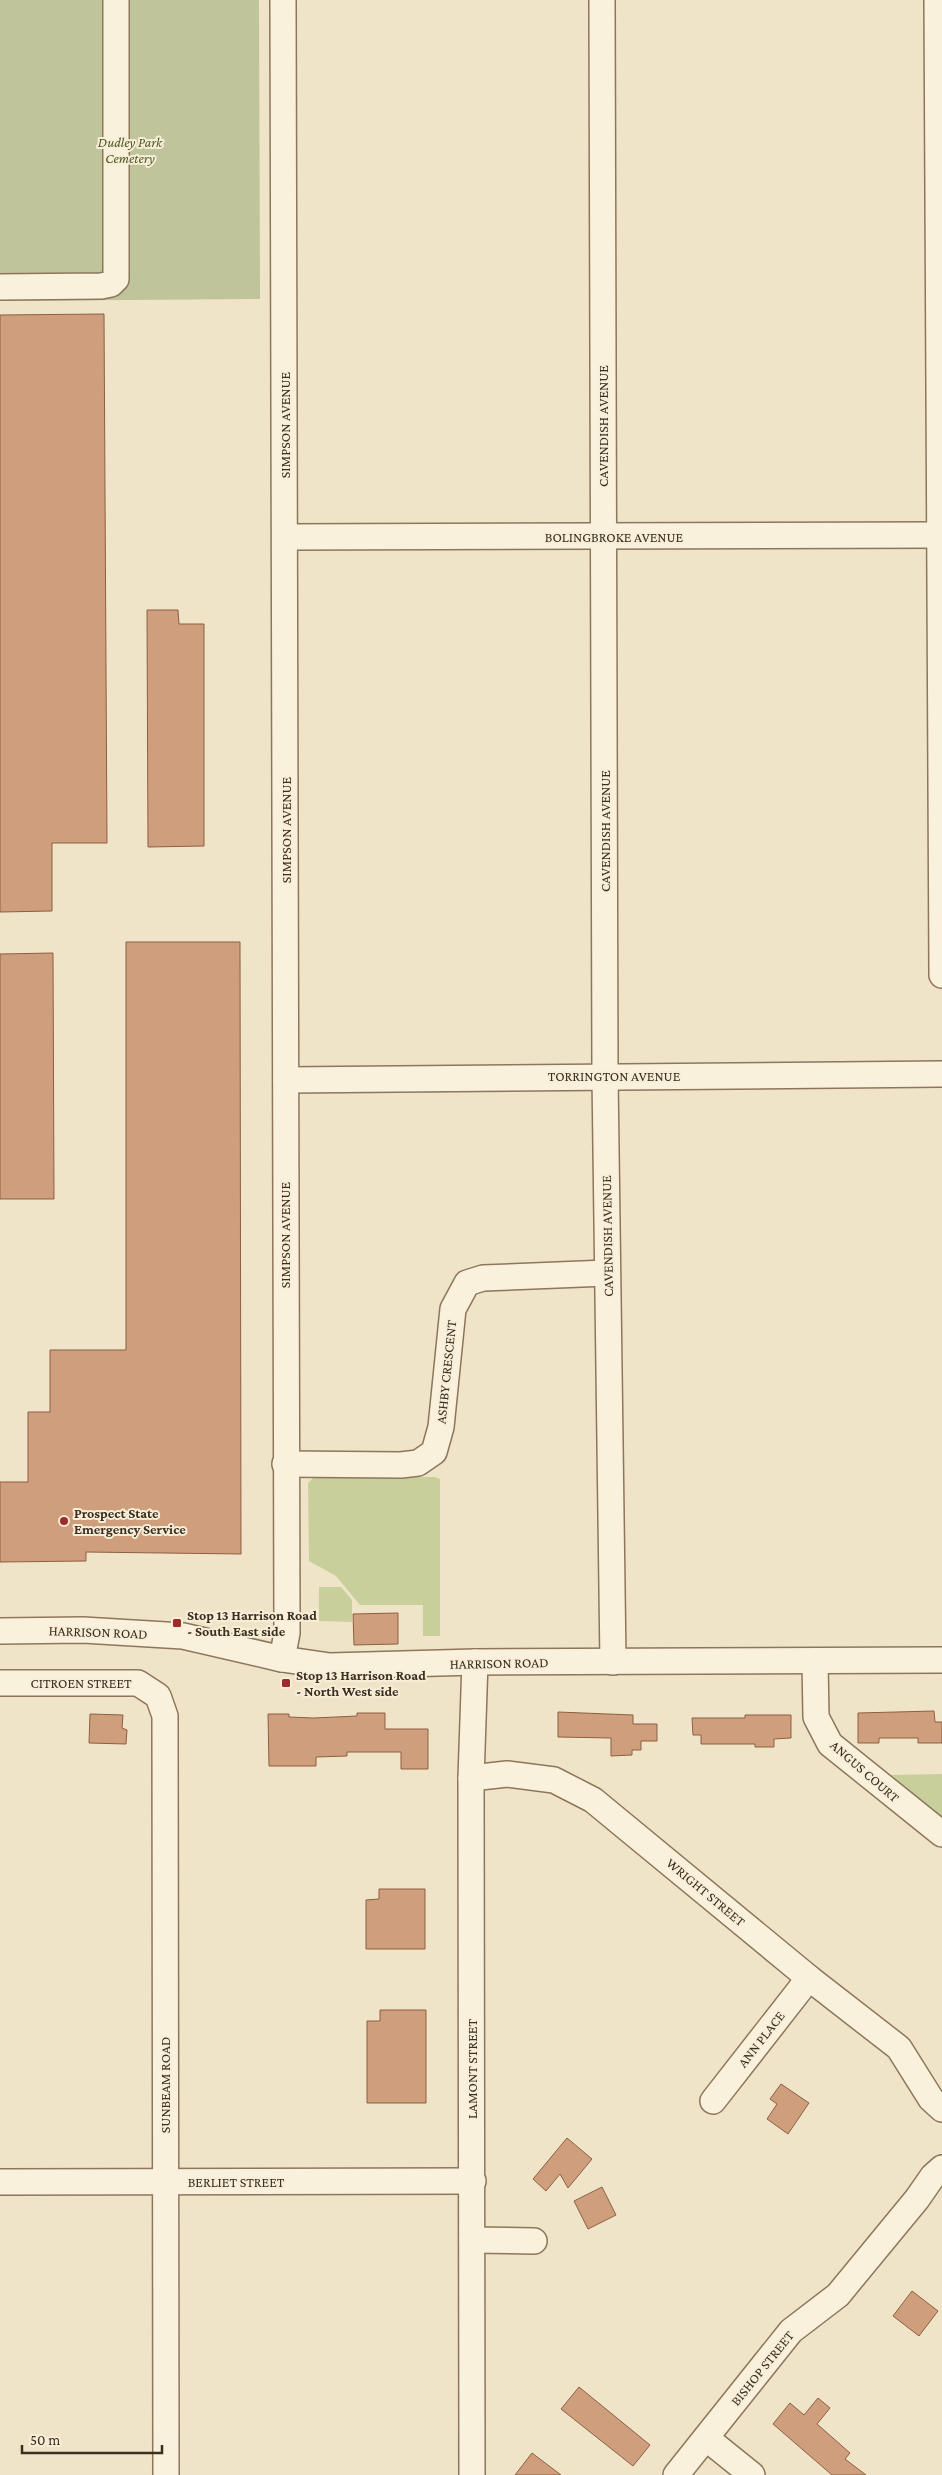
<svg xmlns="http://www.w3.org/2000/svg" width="942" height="2475" font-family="'Crimson Pro',serif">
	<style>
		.green { fill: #c9cf9b }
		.cemetery { fill: #bfc49a }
		.building { fill: #cf9f7d; stroke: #8d5f41 }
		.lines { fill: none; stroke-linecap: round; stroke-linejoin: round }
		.minor-casing { stroke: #8d765c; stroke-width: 28 }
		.minor { stroke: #faf1dc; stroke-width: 25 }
		.poi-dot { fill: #9e2a2b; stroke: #f7eed8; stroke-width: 2 }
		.labels { text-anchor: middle; stroke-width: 4; stroke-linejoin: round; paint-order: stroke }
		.park-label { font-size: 14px; font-style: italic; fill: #4d5a26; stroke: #f7eed8 }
		.street-label { font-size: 14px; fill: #3d2e20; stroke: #f7eed8 }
		.poi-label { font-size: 14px; font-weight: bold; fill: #3d2e20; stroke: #f7eed8; text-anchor: start }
	</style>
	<rect width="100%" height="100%" fill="#f0e4c8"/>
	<g class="green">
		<polygon points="314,1477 435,1477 440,1479 440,1636 423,1636 423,1605 360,1605 336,1576 309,1561 308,1483"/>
		<polygon points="319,1587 341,1587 352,1600 352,1622 319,1621"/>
		<polygon points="942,1774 942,1817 889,1775"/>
	</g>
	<polygon class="cemetery" points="0,0 259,0 260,299 0,301"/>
	<g class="building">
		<polygon points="104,314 107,843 52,843 52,911 0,912 0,315"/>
		<polygon points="147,610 178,610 179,624 204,624 204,846 148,847"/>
		<polygon points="126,942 240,942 241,1554 86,1552 86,1561 0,1562 0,1482 28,1482 28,1412 50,1412 50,1350 126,1350"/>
		<polygon points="53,953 54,1199 0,1199 0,954"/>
		<polygon points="398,1613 398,1644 354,1645 353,1614"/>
		<polygon points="934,1711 935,1722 942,1722 942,1743 918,1743 918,1738 879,1738 879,1743 858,1743 858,1713"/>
		<polygon points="558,1712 633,1715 633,1724 657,1724 657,1741 641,1741 641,1750 632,1750 632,1755 611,1756 611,1738 558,1737"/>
		<polygon points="357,1713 385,1713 385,1729 428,1729 428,1769 401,1769 401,1752 347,1752 347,1756 316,1757 316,1766 269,1766 268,1714 289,1714 289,1717 314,1718 357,1716"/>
		<polygon points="90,1714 123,1715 122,1728 127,1730 126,1744 89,1743"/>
		<polygon points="745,1715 791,1715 791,1738 774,1739 774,1747 755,1747 755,1744 701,1744 701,1735 693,1735 692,1718 745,1718"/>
		<polygon points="379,1889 425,1889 425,1949 366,1949 366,1900 379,1899"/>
		<polygon points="380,2010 426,2010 426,2103 367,2103 367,2021 380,2021"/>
		<polygon points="781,2084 809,2103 788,2134 767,2119 777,2104 770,2099"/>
		<polygon points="567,2138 592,2159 568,2188 560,2174 546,2191 533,2179"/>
		<polygon points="602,2187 616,2215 588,2229 574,2201"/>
		<polygon points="912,2291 938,2311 919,2336 893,2316"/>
		<polygon points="579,2387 650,2445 633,2466 561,2409"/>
		<polygon points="818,2398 830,2408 817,2424 850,2453 845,2459 866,2475 832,2475 773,2424 790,2403 804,2415"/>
		<polygon points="532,2453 561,2475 515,2475"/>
	</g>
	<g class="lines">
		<g class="minor-casing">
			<g id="minor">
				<polyline points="602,0 605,1076 613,1662"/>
				<polyline points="937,0 942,975"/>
				<polyline points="0,287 101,286 111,284 116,279 116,0"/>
				<polyline points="286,537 942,535"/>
				<polyline points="286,1080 942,1074"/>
				<polyline points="285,1464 401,1465 418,1463 434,1452 441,1427 453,1309 467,1283 483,1278 607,1273"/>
				<polyline points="0,1631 83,1630 183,1636 282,1659 330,1666 475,1662 942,1660"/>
				<polyline points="282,1659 287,1633 283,0"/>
				<polyline points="815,1661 816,1717 830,1744 942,1834"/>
				<polyline points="0,1683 138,1683 158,1696 165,1716 166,2475"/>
				<polyline points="471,1778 507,1774 554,1780 593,1800 809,1978 899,2048 931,2099 942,2109"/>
				<polyline points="713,2101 809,1978"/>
				<polyline points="0,2182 473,2181"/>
				<polyline points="472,2240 534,2241"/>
				<polyline points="706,2438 752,2475"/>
				<polyline points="472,2475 471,1778 475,1662"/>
				<polyline points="676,2475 791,2331 838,2295 917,2199 933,2176 942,2168"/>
			</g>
		</g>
		<use href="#minor" class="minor"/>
	</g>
	<g class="poi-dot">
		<circle cx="64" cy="1521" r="5"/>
		<rect x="172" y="1618" width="10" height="10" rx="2.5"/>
		<rect x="281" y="1678" width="10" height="10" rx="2.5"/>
	</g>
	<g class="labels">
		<g class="park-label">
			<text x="130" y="147">Dudley Park<tspan x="130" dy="16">Cemetery</tspan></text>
		</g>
		<g class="street-label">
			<text transform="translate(285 425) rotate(-90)" y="5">SIMPSON AVENUE</text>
			<text transform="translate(603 426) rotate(-90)" y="5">CAVENDISH AVENUE</text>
			<text x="614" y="542">BOLINGBROKE AVENUE</text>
			<text transform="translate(286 830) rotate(-90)" y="5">SIMPSON AVENUE</text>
			<text transform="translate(605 831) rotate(-90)" y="5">CAVENDISH AVENUE</text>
			<text x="614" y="1081">TORRINGTON AVENUE</text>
			<text transform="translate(285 1235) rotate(-90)" y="5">SIMPSON AVENUE</text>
			<text transform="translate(607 1236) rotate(-91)" y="5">CAVENDISH AVENUE</text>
			<text transform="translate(446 1372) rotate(-84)" y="5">ASHBY CRESCENT</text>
			<text transform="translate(98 1632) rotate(2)" y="5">HARRISON ROAD</text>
			<text transform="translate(499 1663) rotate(-1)" y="5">HARRISON ROAD</text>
			<text x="81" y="1688">CITROEN STREET</text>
			<text transform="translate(865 1771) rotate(41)" y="5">ANGUS COURT</text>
			<text transform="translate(706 1892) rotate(40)" y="5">WRIGHT STREET</text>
			<text transform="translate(761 2039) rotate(-52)" y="5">ANN PLACE</text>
			<text transform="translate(472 2069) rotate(-90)" y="5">LAMONT STREET</text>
			<text transform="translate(165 2085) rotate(-90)" y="5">SUNBEAM ROAD</text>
			<text x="236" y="2187">BERLIET STREET</text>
			<text transform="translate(762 2368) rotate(-51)" y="5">BISHOP STREET</text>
		</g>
		<g class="poi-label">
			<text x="74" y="1518">Prospect State<tspan x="74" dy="16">Emergency Service</tspan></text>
			<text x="187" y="1620">Stop 13 Harrison Road<tspan x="187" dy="16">- South East side</tspan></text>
			<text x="296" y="1680">Stop 13 Harrison Road<tspan x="296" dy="16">- North West side</tspan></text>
		</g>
	</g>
	<path d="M22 2445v8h140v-8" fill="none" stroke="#3d2e20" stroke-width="2.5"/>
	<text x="30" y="2445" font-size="15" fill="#3d2e20" stroke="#f7eed8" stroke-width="4" paint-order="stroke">50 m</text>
</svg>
